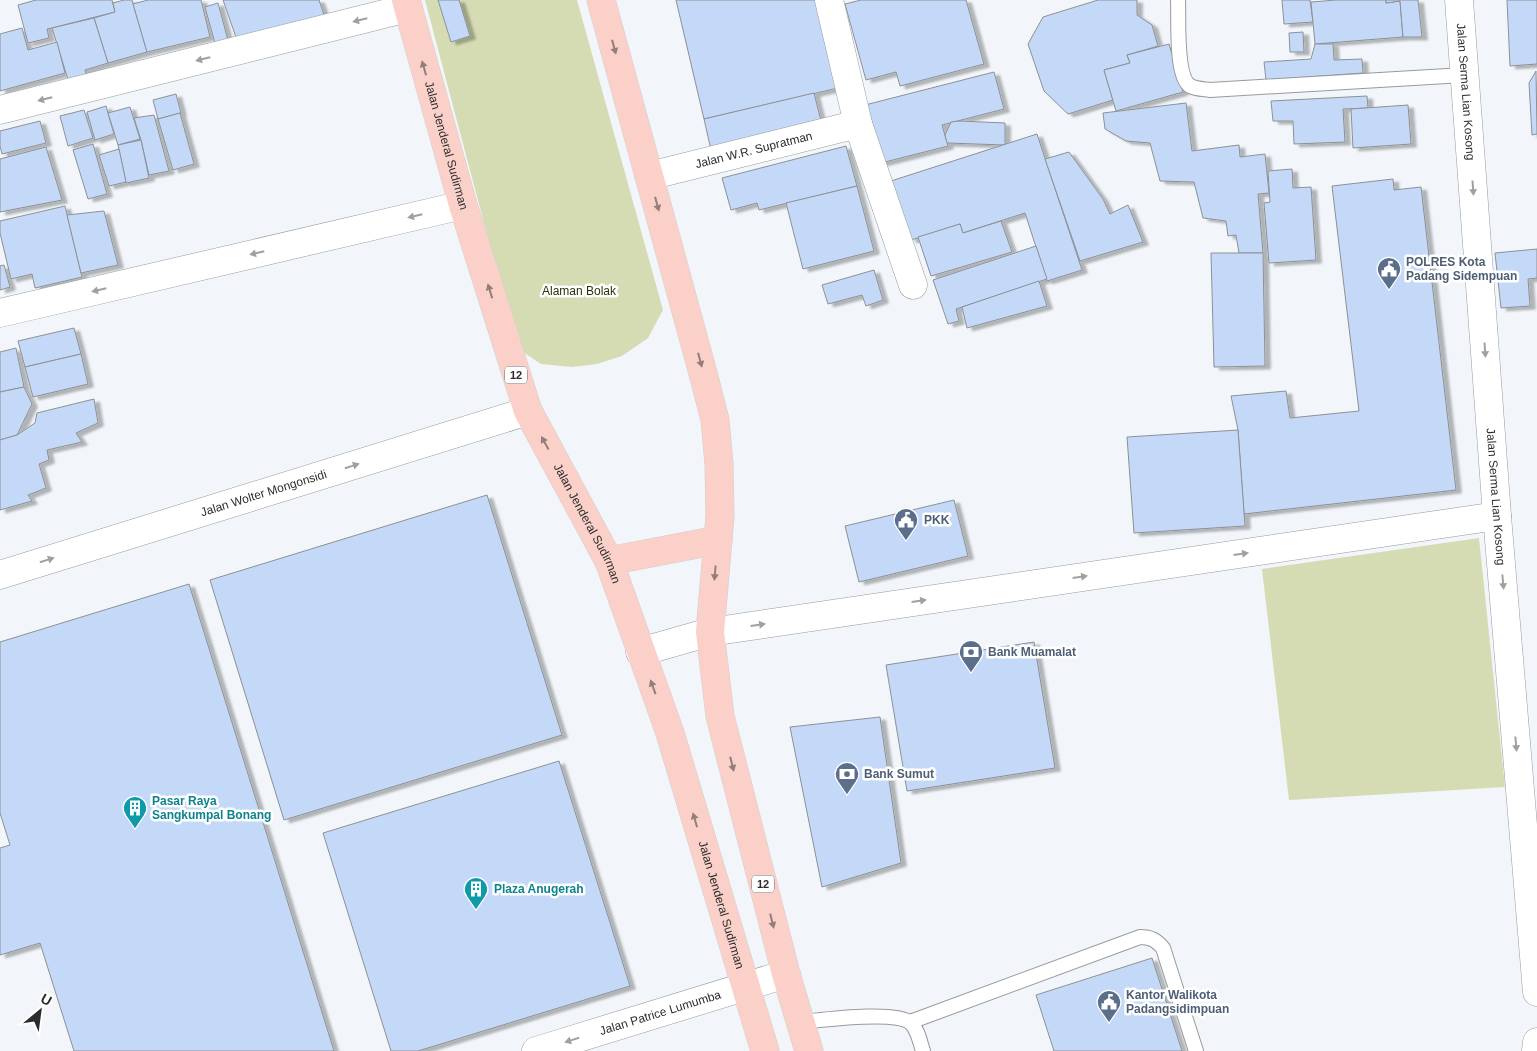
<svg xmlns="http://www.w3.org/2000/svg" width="1537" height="1051" font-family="Arial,sans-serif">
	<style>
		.green { fill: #d5dcb4 }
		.building { fill: #c4d9f8; stroke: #8d9095; filter: url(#shadow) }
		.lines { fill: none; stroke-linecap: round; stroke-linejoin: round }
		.service-casing { stroke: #979a9e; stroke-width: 16 }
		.minor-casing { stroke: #979a9e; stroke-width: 29 }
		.tertiary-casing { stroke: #979a9e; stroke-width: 29 }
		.trunk-casing { stroke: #d0d1d1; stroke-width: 29 }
		.service { stroke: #fff; stroke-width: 14 }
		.minor { stroke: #fff; stroke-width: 28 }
		.tertiary { stroke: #fff; stroke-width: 28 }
		.trunk { stroke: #fad0c8; stroke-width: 28 }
		.oneway { fill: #9fa0a0 }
		.oneway2 { fill: #927e7a }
		.labels { text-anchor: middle; stroke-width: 5; stroke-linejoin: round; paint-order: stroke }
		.shield { fill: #fff; stroke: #6a6b6c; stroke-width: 1 }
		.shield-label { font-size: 11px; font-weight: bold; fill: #2a2c2d }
		.street-label { font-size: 12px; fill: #2a2c2d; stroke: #fff }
		.service-label { font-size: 12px; font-weight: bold; fill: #4e5e75; stroke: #fff; text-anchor: start }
		.park-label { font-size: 12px; fill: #2c310d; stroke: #fff }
		.culture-label { font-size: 12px; font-weight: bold; fill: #0d838f; stroke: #fff; text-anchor: start }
	</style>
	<defs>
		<filter id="shadow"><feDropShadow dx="5.5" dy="3" stdDeviation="1" flood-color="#0004"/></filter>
	</defs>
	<rect width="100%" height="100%" fill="#f2f6fa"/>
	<g class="green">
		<polygon points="425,0 577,0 663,310 648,338 622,356 597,364 572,367 541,364 517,348"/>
		<polygon points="1479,538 1505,787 1289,800 1262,569"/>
	</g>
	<g class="building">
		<polygon points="36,0 112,0 115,12 52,28 47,29 49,38 28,43 18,5"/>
		<polygon points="124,0 132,0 147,52 108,63 94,18 115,12 113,3"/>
		<polygon points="148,0 201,0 210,37 147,52 133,4"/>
		<polygon points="223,0 319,0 324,15 238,43"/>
		<polygon points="438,0 459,0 470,36 451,42"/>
		<polygon points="676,0 817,0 838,88 704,119"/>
		<polygon points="861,0 966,0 984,64 900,86 896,72 866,80 845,4"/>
		<polygon points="1098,0 1137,0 1137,15 1152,25 1158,46 1127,55 1130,63 1104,70 1113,100 1068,114 1044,91 1028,44 1043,17"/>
		<polygon points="1282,0 1310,0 1313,22 1284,24"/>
		<polygon points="1336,0 1386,0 1386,3 1400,1 1403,37 1315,44 1311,2"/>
		<polygon points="1386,0 1418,0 1422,37 1403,37 1400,1 1386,3"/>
		<polygon points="1507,0 1537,0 1537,64 1510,66"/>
		<polygon points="218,3 229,44 216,47 205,7"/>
		<polygon points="94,18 108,63 85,70 88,81 70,86 52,28"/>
		<polygon points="22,28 28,50 57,42 65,73 0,91 0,34"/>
		<polygon points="1303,32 1304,52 1290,52 1289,33"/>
		<polygon points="1169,44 1183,92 1116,111 1104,70 1130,63 1127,55"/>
		<polygon points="1315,44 1333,44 1334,60 1362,59 1363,73 1266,80 1264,62 1311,59"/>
		<polygon points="1536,71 1537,134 1532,135 1529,83"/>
		<polygon points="994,72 1004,109 942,125 948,146 881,163 865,105"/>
		<polygon points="814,93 822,125 711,150 704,119"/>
		<polygon points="176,94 181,113 158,119 153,100"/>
		<polygon points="1367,96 1368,108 1343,109 1345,142 1294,144 1293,121 1273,121 1271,101"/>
		<polygon points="1186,103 1192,151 1239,145 1240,157 1265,154 1269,193 1258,194 1263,253 1239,253 1236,235 1228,236 1226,221 1203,218 1194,182 1160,181 1150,143 1126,141 1105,129 1103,113"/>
		<polygon points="1408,105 1411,144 1353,148 1351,109"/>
		<polygon points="106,106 114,134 95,140 87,112"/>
		<polygon points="130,107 140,139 118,145 108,113"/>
		<polygon points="84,110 93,138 68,146 60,116"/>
		<polygon points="180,113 194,164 173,170 158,119"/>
		<polygon points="154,115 169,171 149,175 141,140 134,118"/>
		<polygon points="40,121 46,143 2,154 0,146 0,131"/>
		<polygon points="959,121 1005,123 1005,145 947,143 945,135 951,122"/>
		<polygon points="1037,134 1082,270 1047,281 1025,213 963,233 960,224 911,240 891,181"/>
		<polygon points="141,140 149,178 126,183 118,145"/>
		<polygon points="93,144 107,194 88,199 73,150"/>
		<polygon points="846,146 857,186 759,210 757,203 731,210 722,178"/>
		<polygon points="46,147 62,200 0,212 0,159"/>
		<polygon points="119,149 126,182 109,186 99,155"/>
		<polygon points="1069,152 1103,199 1110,214 1128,205 1143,242 1080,261 1045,159"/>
		<polygon points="1292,169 1293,188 1311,187 1316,260 1269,263 1264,203 1270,202 1268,171"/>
		<polygon points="1393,179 1394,190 1421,187 1456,490 1244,514 1238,430 1231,396 1286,391 1290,418 1359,411 1332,186"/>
		<polygon points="857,186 874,251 803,269 786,203"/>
		<polygon points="65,206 82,277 35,288 32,274 11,279 0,233 0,221"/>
		<polygon points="104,211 118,265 81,273 67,215"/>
		<polygon points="1001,221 1012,252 931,276 918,237 960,224 963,233"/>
		<polygon points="1036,246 1047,279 956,309 959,321 948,324 933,280"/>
		<polygon points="1537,249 1537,278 1528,279 1530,306 1501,308 1495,253"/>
		<polygon points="1211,253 1263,253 1265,366 1214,367"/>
		<polygon points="4,265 10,287 0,290 0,266"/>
		<polygon points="874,270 883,300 866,306 862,295 828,304 822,285"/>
		<polygon points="1039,281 1047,306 967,328 962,307"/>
		<polygon points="74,328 81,354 25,367 18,341"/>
		<polygon points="16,348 24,387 0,392 0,352"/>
		<polygon points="81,354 88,384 33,397 25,367"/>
		<polygon points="24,387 32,404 17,435 0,440 0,392"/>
		<polygon points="94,399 98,423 76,433 82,442 47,450 49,460 39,464 46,488 28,495 32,501 0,510 0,440 17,435 35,423 37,413"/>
		<polygon points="1238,430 1245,526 1134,533 1127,437"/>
		<polygon points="487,495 562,735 284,820 210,580"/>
		<polygon points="954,500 968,556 859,582 845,526"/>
		<polygon points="189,584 334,1051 74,1051 40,943 0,955 0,848 10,845 0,813 0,642"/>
		<polygon points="1034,642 1055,768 907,791 886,665"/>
		<polygon points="880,717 901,863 822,887 790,727"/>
		<polygon points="559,761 630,986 418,1051 391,1051 323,833"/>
		<polygon points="1152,958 1182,1051 1054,1051 1036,995"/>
	</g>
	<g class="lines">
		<g class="service-casing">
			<g id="service">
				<path d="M1178 0C1179 18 1175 76 1190 86 1196 89 1203 89 1210 90L1464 75"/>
				<path d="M801 1022C823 1020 895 1010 911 1023 918 1030 920 1042 923 1051"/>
				<path d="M910 1022 1140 937C1151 937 1156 940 1163 948L1196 1051"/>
			</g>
		</g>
		<g class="minor-casing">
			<g id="minor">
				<polyline points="829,0 858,124 913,285"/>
				<polyline points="0,110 408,8"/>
				<path id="s1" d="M649 176 858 124"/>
				<polyline points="0,313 463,205"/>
				<path id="s2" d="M0 575 528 411"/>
				<polyline points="640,652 710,632 1497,516"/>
			</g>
		</g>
		<g class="tertiary-casing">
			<g id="tertiary">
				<path id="s3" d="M1459 0 1497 516 1537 992"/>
				<path id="s4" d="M536 1051 786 974"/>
				<polyline points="1536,1051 1537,1042"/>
			</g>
		</g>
		<g class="trunk-casing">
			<g id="trunk">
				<path id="s5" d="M406 0 463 205 528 411 609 561 670 733 765 1051"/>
				<polyline points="601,0 704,377 715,420 719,464 720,516 710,632 720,716 786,974 809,1051"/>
				<polyline points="609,561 718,540"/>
			</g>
		</g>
		<use href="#service" class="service"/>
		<use href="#minor" class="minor"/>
		<use href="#tertiary" class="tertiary"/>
		<use href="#trunk" class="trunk"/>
	</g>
	<defs><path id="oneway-solid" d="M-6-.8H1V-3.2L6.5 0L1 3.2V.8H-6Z" transform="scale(1.25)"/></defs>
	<g class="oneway">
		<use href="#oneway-solid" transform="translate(360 20) rotate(166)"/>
		<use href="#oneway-solid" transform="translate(203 59) rotate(166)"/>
		<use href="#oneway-solid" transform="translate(45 99) rotate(166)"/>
		<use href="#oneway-solid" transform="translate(1473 188) rotate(86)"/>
		<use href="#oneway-solid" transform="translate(415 216) rotate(167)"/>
		<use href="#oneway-solid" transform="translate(257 253) rotate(167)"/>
		<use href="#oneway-solid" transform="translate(99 290) rotate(167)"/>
		<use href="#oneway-solid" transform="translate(1485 350) rotate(86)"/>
		<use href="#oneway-solid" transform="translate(352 466) rotate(-17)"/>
		<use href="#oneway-solid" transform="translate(1241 554) rotate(-8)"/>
		<use href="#oneway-solid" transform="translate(47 560) rotate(-17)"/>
		<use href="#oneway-solid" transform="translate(1080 577) rotate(-8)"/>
		<use href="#oneway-solid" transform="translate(1503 582) rotate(85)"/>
		<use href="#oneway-solid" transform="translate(919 601) rotate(-8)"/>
		<use href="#oneway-solid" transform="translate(758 625) rotate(-8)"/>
		<use href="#oneway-solid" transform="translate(1516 744) rotate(85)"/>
		<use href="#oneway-solid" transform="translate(572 1040) rotate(163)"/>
	</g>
	<g class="oneway2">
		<use href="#oneway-solid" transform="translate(614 47) rotate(75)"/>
		<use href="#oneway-solid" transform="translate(424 68) rotate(-106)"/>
		<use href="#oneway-solid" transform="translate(657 204) rotate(75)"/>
		<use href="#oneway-solid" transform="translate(490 291) rotate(-107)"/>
		<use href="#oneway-solid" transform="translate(700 360) rotate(75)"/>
		<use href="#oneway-solid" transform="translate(545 443) rotate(-119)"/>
		<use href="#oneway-solid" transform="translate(715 573) rotate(95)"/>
		<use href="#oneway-solid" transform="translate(653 687) rotate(-110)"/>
		<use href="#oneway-solid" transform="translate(732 764) rotate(76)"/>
		<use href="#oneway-solid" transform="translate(695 820) rotate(-106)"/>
		<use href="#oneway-solid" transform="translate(772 921) rotate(76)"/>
	</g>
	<defs>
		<g id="civic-pin" transform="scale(1.25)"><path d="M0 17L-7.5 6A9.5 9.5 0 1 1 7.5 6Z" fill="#5c6f8a" stroke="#fff"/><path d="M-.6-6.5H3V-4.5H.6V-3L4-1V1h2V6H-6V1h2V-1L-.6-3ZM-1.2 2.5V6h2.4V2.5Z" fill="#fff"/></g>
		<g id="bank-pin" transform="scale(1.25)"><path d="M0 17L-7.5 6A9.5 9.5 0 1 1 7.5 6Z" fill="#5c6f8a" stroke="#fff"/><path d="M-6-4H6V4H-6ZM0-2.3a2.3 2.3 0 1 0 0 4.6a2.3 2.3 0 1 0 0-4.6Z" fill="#fff"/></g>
		<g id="building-pin" transform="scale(1.25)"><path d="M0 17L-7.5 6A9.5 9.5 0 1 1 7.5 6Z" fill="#0f9aa8" stroke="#fff"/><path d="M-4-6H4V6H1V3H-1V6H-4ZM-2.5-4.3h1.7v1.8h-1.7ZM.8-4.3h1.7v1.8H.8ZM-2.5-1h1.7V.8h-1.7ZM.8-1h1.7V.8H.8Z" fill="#fff"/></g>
	</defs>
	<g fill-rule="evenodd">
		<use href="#civic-pin" x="1389" y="269"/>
		<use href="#civic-pin" x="906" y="520"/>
		<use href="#bank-pin" x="971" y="652"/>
		<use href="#bank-pin" x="847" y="774"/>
		<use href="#building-pin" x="135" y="808"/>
		<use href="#building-pin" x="476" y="889"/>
		<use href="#civic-pin" x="1109" y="1002"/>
	</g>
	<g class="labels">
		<g class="shield">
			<rect x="505" y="366.5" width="22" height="17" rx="4"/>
			<rect x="752" y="875.5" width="22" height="17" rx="4"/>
		</g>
		<g class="shield-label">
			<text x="516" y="379">12</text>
			<text x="763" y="888">12</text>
		</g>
		<g class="street-label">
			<text dy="4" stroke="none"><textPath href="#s3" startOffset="92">Jalan Serma Lian Kosong</textPath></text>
			<text dy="4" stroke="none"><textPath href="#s5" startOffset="151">Jalan Jenderal Sudirman</textPath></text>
			<text dy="4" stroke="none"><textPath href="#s1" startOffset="108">Jalan W.R. Supratman</textPath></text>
			<text dy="4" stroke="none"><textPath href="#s2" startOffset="276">Jalan Wolter Mongonsidi</textPath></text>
			<text dy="4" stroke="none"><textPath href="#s3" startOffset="498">Jalan Serma Lian Kosong</textPath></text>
			<text dy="4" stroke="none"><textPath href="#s5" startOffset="556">Jalan Jenderal Sudirman</textPath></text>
			<text dy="4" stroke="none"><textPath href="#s5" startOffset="961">Jalan Jenderal Sudirman</textPath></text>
			<text dy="4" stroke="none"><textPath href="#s4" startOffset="130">Jalan Patrice Lumumba</textPath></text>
		</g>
		<g class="service-label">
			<text x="1406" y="266">POLRES Kota<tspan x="1406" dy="14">Padang Sidempuan</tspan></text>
			<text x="924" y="524">PKK</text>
			<text x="988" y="656">Bank Muamalat</text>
			<text x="864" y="778">Bank Sumut</text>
			<text x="1126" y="999">Kantor Walikota<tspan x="1126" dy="14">Padangsidimpuan</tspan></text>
		</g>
		<g class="park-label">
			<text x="579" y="295">Alaman Bolak</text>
		</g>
		<g class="culture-label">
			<text x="152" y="805">Pasar Raya<tspan x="152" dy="14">Sangkumpal Bonang</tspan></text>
			<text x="494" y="893">Plaza Anugerah</text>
		</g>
	</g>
	<g transform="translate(40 1011) rotate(29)" stroke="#ffffff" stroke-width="4" paint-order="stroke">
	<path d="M0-4L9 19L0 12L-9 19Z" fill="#2a2c2d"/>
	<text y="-8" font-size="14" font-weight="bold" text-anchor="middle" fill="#2a2c2d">U</text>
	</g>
</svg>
